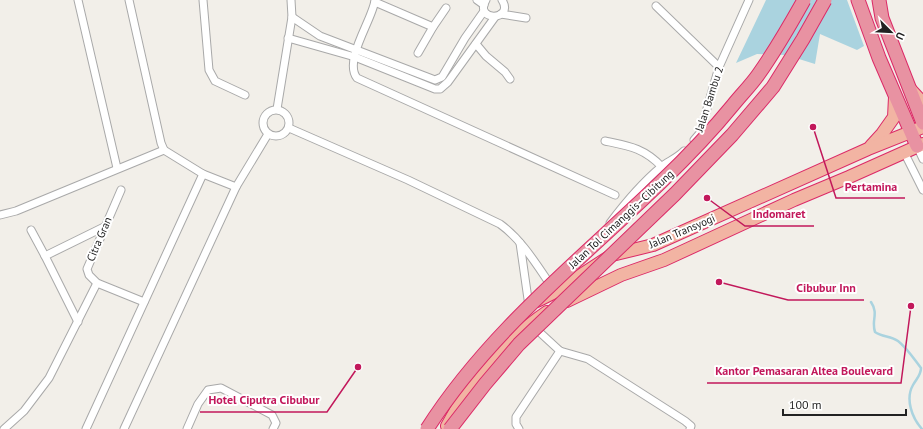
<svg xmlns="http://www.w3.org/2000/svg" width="923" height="429" font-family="'PT Sans',sans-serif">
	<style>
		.water { fill: #aad3df }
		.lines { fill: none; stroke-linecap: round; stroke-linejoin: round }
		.stream { stroke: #aad3df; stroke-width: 2.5 }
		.minor-casing { stroke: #a9a9a9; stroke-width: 9 }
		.trunk-casing { stroke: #dc2a67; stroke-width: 14 }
		.motorway-casing { stroke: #dc2a67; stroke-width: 15 }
		.minor { stroke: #fff; stroke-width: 7 }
		.trunk { stroke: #f2b4a3; stroke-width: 12 }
		.motorway { stroke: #e892a2; stroke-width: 13 }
		.motorway-bridge-casing { stroke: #dc2a67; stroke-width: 15; stroke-linecap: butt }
		.motorway-bridge { stroke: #e892a2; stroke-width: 13 }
		.labels { text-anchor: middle; stroke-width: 4; stroke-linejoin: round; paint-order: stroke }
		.street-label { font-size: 11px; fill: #222; stroke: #fff }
		.leader { fill: none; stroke: #c2185b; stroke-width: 1.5 }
		.callout-dot { fill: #c2185b; stroke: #fff; stroke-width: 1.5 }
		.callout-label { font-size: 12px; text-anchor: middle; font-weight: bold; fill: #c2185b; stroke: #fff; stroke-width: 4; stroke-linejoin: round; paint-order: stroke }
	</style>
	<rect width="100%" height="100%" fill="#f2efe9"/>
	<polygon class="water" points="766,0 847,0 864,46 857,50 820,34 815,64 786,55 757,54 736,63"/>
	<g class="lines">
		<path class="stream" d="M871 302C879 314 871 320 875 332 882 337 891 336 898 341 907 348 914 359 921 368 921 375 917 378 913 385 905 399 912 418 922 429"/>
		<g class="minor-casing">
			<g id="minor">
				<polyline points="78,0 117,168"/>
				<polyline points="129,0 161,143 164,150 203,174 236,187 268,134"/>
				<polyline points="203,0 209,70 215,81 245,95"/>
				<path d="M375 0C373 19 343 60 357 78L615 195"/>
				<polyline points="477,0 484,5"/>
				<path d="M486 0C473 22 515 21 502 0"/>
				<polyline points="375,2 433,27 446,8"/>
				<polyline points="656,6 719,67"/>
				<polyline points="501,14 526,18"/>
				<polyline points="292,17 320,36 435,80 442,77 465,38 484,11"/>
				<polyline points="288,38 355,57 435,89 440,89 448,82 495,17"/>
				<polyline points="476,44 486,56 505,72 510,79"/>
				<polyline points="418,53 433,27"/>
				<polyline points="277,109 292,17 291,0"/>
				<circle cx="276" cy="123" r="13"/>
				<path d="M289 128 408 180 500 224C522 240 536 264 552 287"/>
				<polyline points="694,140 700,133 719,67 749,0"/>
				<path d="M605 141C629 146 644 148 662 167"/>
				<polyline points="917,146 923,159"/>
				<polyline points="904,152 923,190"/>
				<polyline points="121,190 87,269 89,275 97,283 144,302"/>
				<polyline points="0,215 16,211 164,150"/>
				<path d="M610 223C625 203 642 183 661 167 669 161 677 158 684 151"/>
				<polyline points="31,230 45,256 78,322"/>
				<polyline points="520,243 529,306"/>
				<polyline points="45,256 104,227"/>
				<polyline points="534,327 560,351"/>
				<polyline points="560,351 588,359 685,421 691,426 690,429"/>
				<polyline points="4,429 24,411 49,378 97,283"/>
				<polyline points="86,429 203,174"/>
				<polyline points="124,429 236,187"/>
				<polyline points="187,429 198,404 208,390 221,388 272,415 276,423 273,429"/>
				<polyline points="519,429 516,424 516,417 560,351"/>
			</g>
		</g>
		<g class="trunk-casing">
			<g id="trunk">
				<polyline points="910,89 923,103"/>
				<polyline points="871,146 882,134 894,117 895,97"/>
				<polyline points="537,301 555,292 612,255 653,245 868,149 923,127"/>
				<polyline points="567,301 621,275 664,260 794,200 849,177 923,144"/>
				<path d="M447 426C469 384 507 339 547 312"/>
			</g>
		</g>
		<g class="motorway-casing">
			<g id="motorway">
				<polyline points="858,0 879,58 917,146"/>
				<polyline points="879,0 882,18 923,123"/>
			</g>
		</g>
		<use href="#minor" class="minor"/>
		<use href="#trunk" class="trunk"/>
		<use href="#motorway" class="motorway"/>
		<g class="motorway-bridge-casing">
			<g id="motorway-bridge">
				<path d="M427 429C488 333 579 261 661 182 686 158 711 132 733 105 741 95 751 85 758 75 775 51 790 25 804 0"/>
				<polyline points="450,429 485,384 519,344 675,194 732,135 773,87 803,39 825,0"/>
			</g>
		</g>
		<use href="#motorway-bridge" class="motorway-bridge"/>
	</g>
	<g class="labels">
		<g class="street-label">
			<text transform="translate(709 99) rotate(-72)" y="4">Jalan Bambu 2</text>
			<text transform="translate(621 219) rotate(-43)" y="4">Jalan Tol Cimanggis–Cibitung</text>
			<text transform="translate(682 231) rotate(-23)" y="4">Jalan Transyogi</text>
			<text transform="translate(99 239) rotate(-67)" y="4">Citra Gran</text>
		</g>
	</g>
	<path class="leader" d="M813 127L836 198H905M707 198L745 226H814M719 282L788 300H864M911 306L901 383H707M358 367L327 412H200"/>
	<g class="callout-dot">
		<circle cx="813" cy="127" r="4"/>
		<circle cx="707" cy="198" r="4"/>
		<circle cx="719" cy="282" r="4"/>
		<circle cx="911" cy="306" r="4"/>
		<circle cx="358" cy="367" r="4"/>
	</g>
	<g class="callout-label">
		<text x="871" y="191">Pertamina</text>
		<text x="779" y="218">Indomaret</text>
		<text x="826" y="292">Cibubur Inn</text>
		<text x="804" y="375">Kantor Pemasaran Altea Boulevard</text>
		<text x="264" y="404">Hotel Ciputra Cibubur</text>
	</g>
	<g transform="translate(891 32) rotate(114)" stroke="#ffffff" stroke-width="3" paint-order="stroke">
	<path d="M0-3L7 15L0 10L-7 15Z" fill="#222222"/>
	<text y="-6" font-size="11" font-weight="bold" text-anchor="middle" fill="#222222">U</text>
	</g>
	<path d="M783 409v6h123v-6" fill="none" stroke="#222222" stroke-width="2"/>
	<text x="789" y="409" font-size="12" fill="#222222" stroke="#ffffff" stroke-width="3" paint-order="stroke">100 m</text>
</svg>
